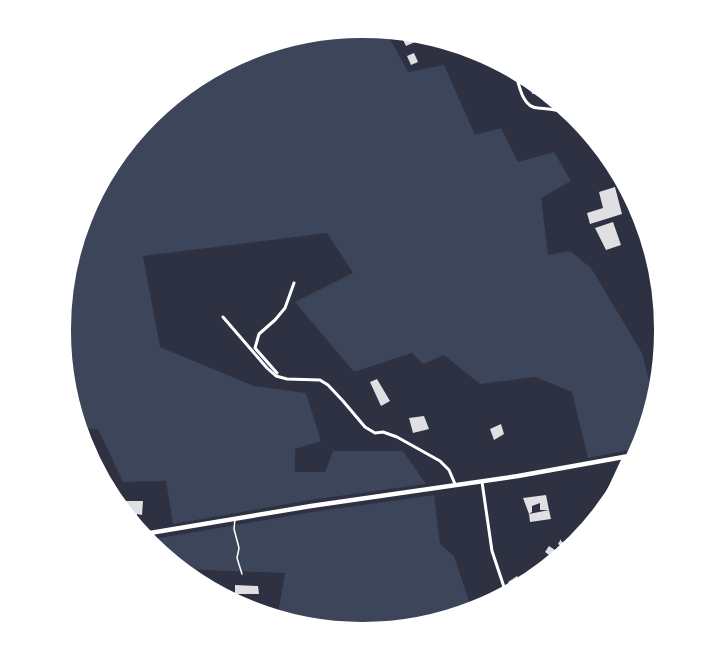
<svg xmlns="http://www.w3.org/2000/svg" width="724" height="660" font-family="'Titillium Web',sans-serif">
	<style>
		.green { fill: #3c4559 }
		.building { fill: #e0e0e3 }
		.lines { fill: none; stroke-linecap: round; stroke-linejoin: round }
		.service { stroke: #fff; stroke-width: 1.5 }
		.minor { stroke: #fff; stroke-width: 3 }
		.secondary { stroke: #fff; stroke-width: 4.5 }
		.rim { fill: none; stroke: #fff; stroke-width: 8 }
	</style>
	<rect width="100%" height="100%" fill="#2d3142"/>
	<g class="green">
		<polygon points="362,24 384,28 408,72 444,65 475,135 501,128 518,162 554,152 571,181 541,198 548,255 570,251 591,268 642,353 654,399 645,447 588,458 572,392 535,377 480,384 444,355 423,364 412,353 354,372 295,302 353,273 327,233 143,256 160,347 254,386 306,393 321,441 295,449 295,472 325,472 333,451 403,451 426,484 310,500 173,524 166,481 123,482 98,429 75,428 56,330 79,213 146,113 245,47"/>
		<polygon points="434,495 440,544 454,556 470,604 486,608 479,613 362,636 267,617 278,613 285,573 180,569 145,546 142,541 312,512"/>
	</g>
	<g class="building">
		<polygon points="412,36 415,42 406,46 403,40"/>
		<polygon points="465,45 478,47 469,52"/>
		<polygon points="414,53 418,62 411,65 407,56"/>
		<polygon points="534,84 551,95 543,96 539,93 532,94 531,85"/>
		<polygon points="615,187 622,214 590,224 587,213 603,208 599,192"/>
		<polygon points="613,222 621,245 606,250 595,228"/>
		<polygon points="377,379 390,401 381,406 370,382"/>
		<polygon points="424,416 429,429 413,433 409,418"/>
		<polygon points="501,424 504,434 494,440 490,429"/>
		<polygon points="546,495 549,510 540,510 540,503 532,506 532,512 529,514 523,498"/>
		<polygon points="123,501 143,501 142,515 137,514 137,520 128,519 127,515 124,515 123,512"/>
		<polygon points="549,510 551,519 530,522 529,514"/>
		<polygon points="561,539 561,541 574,550 570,552 558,544"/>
		<polygon points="549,546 564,556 557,561 545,552"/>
		<polygon points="517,576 520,581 511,587 508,582"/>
		<polygon points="235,585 258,586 259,594 235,594"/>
	</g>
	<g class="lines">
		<polyline class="service" points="235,519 234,529 239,548 237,558 242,574"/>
		<g class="minor">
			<polyline points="487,59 492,56"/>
			<path d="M515 71C519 84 522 108 538 108 548 109 557 109 566 113 574 118 581 125 589 129"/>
			<polyline points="644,212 645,214"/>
			<polyline points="223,317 267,368 276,376 287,379 320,380 328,385 343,401 365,427 375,433 383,432 397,437 440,461 449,470 455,484"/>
			<polyline points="277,373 255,348 259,334 275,320 285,308 294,283"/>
			<polyline points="482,482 492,551 504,587"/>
			<polyline points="591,528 624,457"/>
		</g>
		<polyline class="secondary" points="138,535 311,506 518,476 640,454"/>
	</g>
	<path d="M0 0H724V660H0ZM362 34H363A295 295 0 0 1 658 329V331A295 295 0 0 1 363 626H362A295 295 0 0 1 67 331V329A295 295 0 0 1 362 34Z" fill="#fff" fill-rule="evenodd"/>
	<path class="rim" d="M362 34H363A295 295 0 0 1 658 329V331A295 295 0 0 1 363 626H362A295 295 0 0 1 67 331V329A295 295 0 0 1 362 34Z"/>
</svg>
